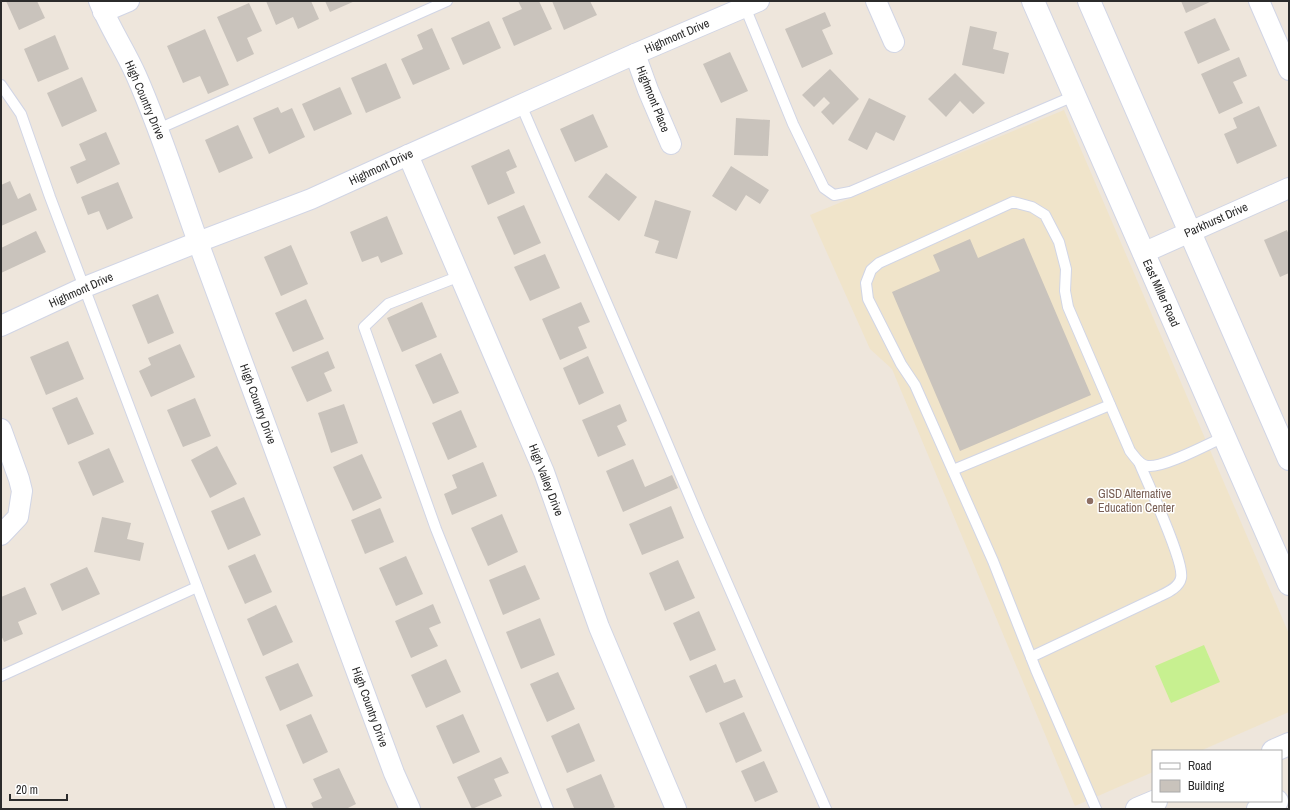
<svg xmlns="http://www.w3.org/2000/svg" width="1290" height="810" font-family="'Archivo Narrow',sans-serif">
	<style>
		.education { fill: #f0e4ca }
		.pitch { fill: #c7f090 }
		.building { fill: #c9c3bc }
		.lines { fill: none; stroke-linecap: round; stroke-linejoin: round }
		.service-casing { stroke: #d1d5e5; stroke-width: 12 }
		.minor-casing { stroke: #d1d5e5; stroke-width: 22 }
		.tertiary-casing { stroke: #d1d5e5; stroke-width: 24 }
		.secondary-casing { stroke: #d1d5e5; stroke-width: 24 }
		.service { stroke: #fff; stroke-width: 10 }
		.minor { stroke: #fff; stroke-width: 20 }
		.tertiary { stroke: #fff; stroke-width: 22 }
		.secondary { stroke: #fff; stroke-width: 22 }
		.education-dot { fill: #8d6e63; stroke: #fff; stroke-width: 1.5 }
		.labels { text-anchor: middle; stroke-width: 3; stroke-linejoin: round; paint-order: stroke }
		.street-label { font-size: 12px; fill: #2b2b2b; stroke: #fff }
		.education-label { font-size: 12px; fill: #785e54; stroke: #fff; text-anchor: start }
	</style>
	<rect width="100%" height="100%" fill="#eee6dc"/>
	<polygon class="education" points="1064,110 1289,634 1289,712 1200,751 1153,751 1153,772 1075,806 892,369 870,349 810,215"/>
	<polygon class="pitch" points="1204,645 1220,682 1171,703 1155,666"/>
	<g class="building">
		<polygon points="6,1 37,1 45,18 19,30"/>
		<polygon points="266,1 311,1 319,19 298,29 293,17 276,25"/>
		<polygon points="325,1 355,1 330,12"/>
		<polygon points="518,1 539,1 552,29 514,46 502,18 522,9"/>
		<polygon points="552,1 590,1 597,15 564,30"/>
		<polygon points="1181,1 1210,1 1210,2 1186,13"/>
		<polygon points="249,3 262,31 247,38 254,54 237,62 217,17"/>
		<polygon points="825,12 831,26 822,30 833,54 802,68 785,29"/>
		<polygon points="1215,18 1230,50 1198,64 1184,32"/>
		<polygon points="489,21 501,48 463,65 451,38"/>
		<polygon points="970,26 997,32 993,49 1009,53 1004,74 962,65"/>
		<polygon points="432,28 450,69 413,85 401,59 423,49 417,35"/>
		<polygon points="205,29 229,85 208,94 200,76 183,83 167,46"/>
		<polygon points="55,35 69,69 38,82 24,49"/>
		<polygon points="730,52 748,91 721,103 703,64"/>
		<polygon points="1239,57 1247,76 1233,82 1243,103 1219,114 1201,74"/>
		<polygon points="386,63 401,98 366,113 351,78"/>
		<polygon points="830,69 859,99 833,125 821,112 830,103 824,97 814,107 802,95"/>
		<polygon points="955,73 985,103 973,114 960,101 946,117 928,99"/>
		<polygon points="82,77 97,111 62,127 47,93"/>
		<polygon points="340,87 352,114 314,131 302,104"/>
		<polygon points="869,98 906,116 894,141 876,132 867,150 848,140"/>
		<polygon points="1259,106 1277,146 1237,164 1224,134 1237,128 1233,118"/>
		<polygon points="278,107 281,113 292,108 305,137 269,154 253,118"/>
		<polygon points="593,114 608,147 575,162 560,129"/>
		<polygon points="736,118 770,120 768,156 734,155"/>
		<polygon points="238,125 253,158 219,173 205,140"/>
		<polygon points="106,132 120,164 77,184 70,167 86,160 79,144"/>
		<polygon points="509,149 517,167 506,172 515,193 488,205 471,166"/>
		<polygon points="731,166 769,190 760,204 746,195 736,211 712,196"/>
		<polygon points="606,173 637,197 619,221 588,197"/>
		<polygon points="10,181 18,199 30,193 37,210 1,226 1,185"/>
		<polygon points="118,182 133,218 107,230 99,211 88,215 81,197"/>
		<polygon points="655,200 691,211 677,259 655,253 659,241 644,236"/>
		<polygon points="524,205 541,243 514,255 497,217"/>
		<polygon points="387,216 403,254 381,263 378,256 362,262 350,232"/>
		<polygon points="1287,230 1289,235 1289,273 1280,277 1264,240"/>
		<polygon points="36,231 46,252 1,273 1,248"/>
		<polygon points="1024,238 1091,395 960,451 892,292 940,271 933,255 970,239 978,258"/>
		<polygon points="291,245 308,284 281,296 264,257"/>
		<polygon points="545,254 560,288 530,301 514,267"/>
		<polygon points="158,294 174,333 148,344 132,305"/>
		<polygon points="306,299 324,339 293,352 275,313"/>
		<polygon points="422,302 437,337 402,352 387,318"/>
		<polygon points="581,302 590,322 578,327 587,348 560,360 542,319"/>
		<polygon points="68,341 84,379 46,395 30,357"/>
		<polygon points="180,344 195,377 151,397 139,371 151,365 148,358"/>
		<polygon points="328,351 335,368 324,373 332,391 307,402 291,367"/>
		<polygon points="441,353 459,393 433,404 415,365"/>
		<polygon points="588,356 604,393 579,405 563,368"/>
		<polygon points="77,397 94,434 68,445 52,408"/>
		<polygon points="195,398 211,436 183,447 167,410"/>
		<polygon points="344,404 358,443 331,453 318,413"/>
		<polygon points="620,404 627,421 617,426 626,445 598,457 582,420"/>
		<polygon points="461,410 477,447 448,460 432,423"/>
		<polygon points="217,446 237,484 210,498 191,460"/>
		<polygon points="109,448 124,482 93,496 78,462"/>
		<polygon points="362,454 382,498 353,511 333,467"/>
		<polygon points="633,459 645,487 672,475 678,488 623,512 606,471"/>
		<polygon points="483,462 497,496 452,515 444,494 457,488 452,475"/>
		<polygon points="244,497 261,535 228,550 211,511"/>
		<polygon points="671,506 684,538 642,555 629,524"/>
		<polygon points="380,508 394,542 365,554 351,520"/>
		<polygon points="502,514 518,552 488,566 471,528"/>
		<polygon points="102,517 131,523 127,539 144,543 140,561 94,552"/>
		<polygon points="255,554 272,592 245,604 228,566"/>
		<polygon points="406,556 423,594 396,606 379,568"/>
		<polygon points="678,560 695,598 665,611 649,573"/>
		<polygon points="525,565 540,599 503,615 489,580"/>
		<polygon points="87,567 100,594 62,611 50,584"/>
		<polygon points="25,587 37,614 18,622 23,634 4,642 1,635 1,597"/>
		<polygon points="433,604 441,623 429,628 438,646 411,658 395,621"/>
		<polygon points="276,605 293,642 263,656 247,619"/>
		<polygon points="699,611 716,650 690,661 673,623"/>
		<polygon points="540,618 555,655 521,669 506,632"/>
		<polygon points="446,659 461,692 426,708 411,675"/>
		<polygon points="298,663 313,696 280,711 265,677"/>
		<polygon points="716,664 724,683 735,679 743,697 706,713 689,676"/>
		<polygon points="558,672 575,709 547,722 530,684"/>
		<polygon points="744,712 762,751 736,763 719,723"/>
		<polygon points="311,714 328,752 303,764 286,725"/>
		<polygon points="463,714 480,752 453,764 436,726"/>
		<polygon points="579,723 595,761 567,773 551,736"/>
		<polygon points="501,757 509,773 494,779 502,796 472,809 457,777"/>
		<polygon points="764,761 778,792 755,802 741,771"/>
		<polygon points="339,768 356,804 346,809 314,809 311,803 322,798 313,779"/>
		<polygon points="601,774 615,807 611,809 571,809 574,808 566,789"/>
	</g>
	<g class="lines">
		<g class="service-casing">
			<g id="service">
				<polyline points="745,7 793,124 824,188 834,195 850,192 1074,96"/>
				<polyline points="1,85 21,114 50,197 281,809"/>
				<polyline points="521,105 656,417 700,521 826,809"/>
				<polyline points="158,129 447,1"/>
				<polyline points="460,276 388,304 364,327 436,529 548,809"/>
				<polyline points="953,470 1110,405"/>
				<path d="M1031 657 1158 597C1166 593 1179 588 1181 578 1185 562 1147 482 1139 462"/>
				<polyline points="1,676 197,587"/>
				<path d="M1096 809 1036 670 993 561 915 385 901 364 868 299 866 283 871 270 879 263 1013 202 1032 207 1045 215 1059 242 1066 269 1065 291 1068 307 1130 451C1135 457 1140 466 1148 466 1164 468 1208 444 1224 437"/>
			</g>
		</g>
		<g class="minor-casing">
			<g id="minor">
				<path d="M99 1C109 27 125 50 136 75 160 129 178 186 198 242L394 773 410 809"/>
				<polyline points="876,1 894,42"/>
				<polyline points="1259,1 1289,70"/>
				<polyline points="103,12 129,1"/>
				<polyline points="635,54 648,90 671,144"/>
				<polyline points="408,155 544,472 599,627 676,809"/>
				<polyline points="1143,253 1289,188"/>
				<polyline points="1,326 85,287 198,242 311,199 408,155 635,54 759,1"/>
				<polyline points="1,429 19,479 22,491 18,517 1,535"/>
			</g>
		</g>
		<g class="tertiary-casing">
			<g id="tertiary">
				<polyline points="1273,751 1289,744"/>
				<polyline points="1137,809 1156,801"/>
				<polyline points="1258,809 1277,801"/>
			</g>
		</g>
		<g class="secondary-casing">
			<g id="secondary">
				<polyline points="1033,1 1289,584"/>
				<polyline points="1089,1 1289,459"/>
			</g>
		</g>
		<use href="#service" class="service"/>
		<use href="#minor" class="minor"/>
		<use href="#tertiary" class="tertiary"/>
		<use href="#secondary" class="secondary"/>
	</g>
	<circle class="education-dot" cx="1090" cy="501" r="4"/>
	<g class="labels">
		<g class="street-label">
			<text transform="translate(677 36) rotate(-23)" y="4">Highmont Drive</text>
			<text transform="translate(653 99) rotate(68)" y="4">Highmont Place</text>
			<text transform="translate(145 100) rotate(67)" y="4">High Country Drive</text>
			<text transform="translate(381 167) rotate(-25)" y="4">Highmont Drive</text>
			<text transform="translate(1216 220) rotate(-24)" y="4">Parkhurst Drive</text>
			<text transform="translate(81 290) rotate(-24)" y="4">Highmont Drive</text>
			<text transform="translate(1161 293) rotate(66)" y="4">East Miller Road</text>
			<text transform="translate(258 404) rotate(70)" y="4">High Country Drive</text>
			<text transform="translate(546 480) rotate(69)" y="4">High Valley Drive</text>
			<text transform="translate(370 707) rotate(70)" y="4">High Country Drive</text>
		</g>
		<g class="education-label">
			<text x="1098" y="498">GISD Alternative<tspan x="1098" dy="14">Education Center</tspan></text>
		</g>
	</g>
	<rect width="1290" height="810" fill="none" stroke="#2b2b2b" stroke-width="4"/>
	<rect x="1152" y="750" width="130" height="52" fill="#ffffff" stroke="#aaaaaa"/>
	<rect x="1160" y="763" width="20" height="6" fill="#ffffff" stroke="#aaaaaa"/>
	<text x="1188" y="770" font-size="12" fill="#2b2b2b">Road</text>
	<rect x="1160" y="780" width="20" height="12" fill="#c9c3bc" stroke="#aaaaaa"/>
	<text x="1188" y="790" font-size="12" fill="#2b2b2b">Building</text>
	<path d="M10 794v6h57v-6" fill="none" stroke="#2b2b2b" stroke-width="2"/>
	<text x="16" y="794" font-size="12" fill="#2b2b2b" stroke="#ffffff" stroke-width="3" paint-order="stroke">20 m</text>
</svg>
